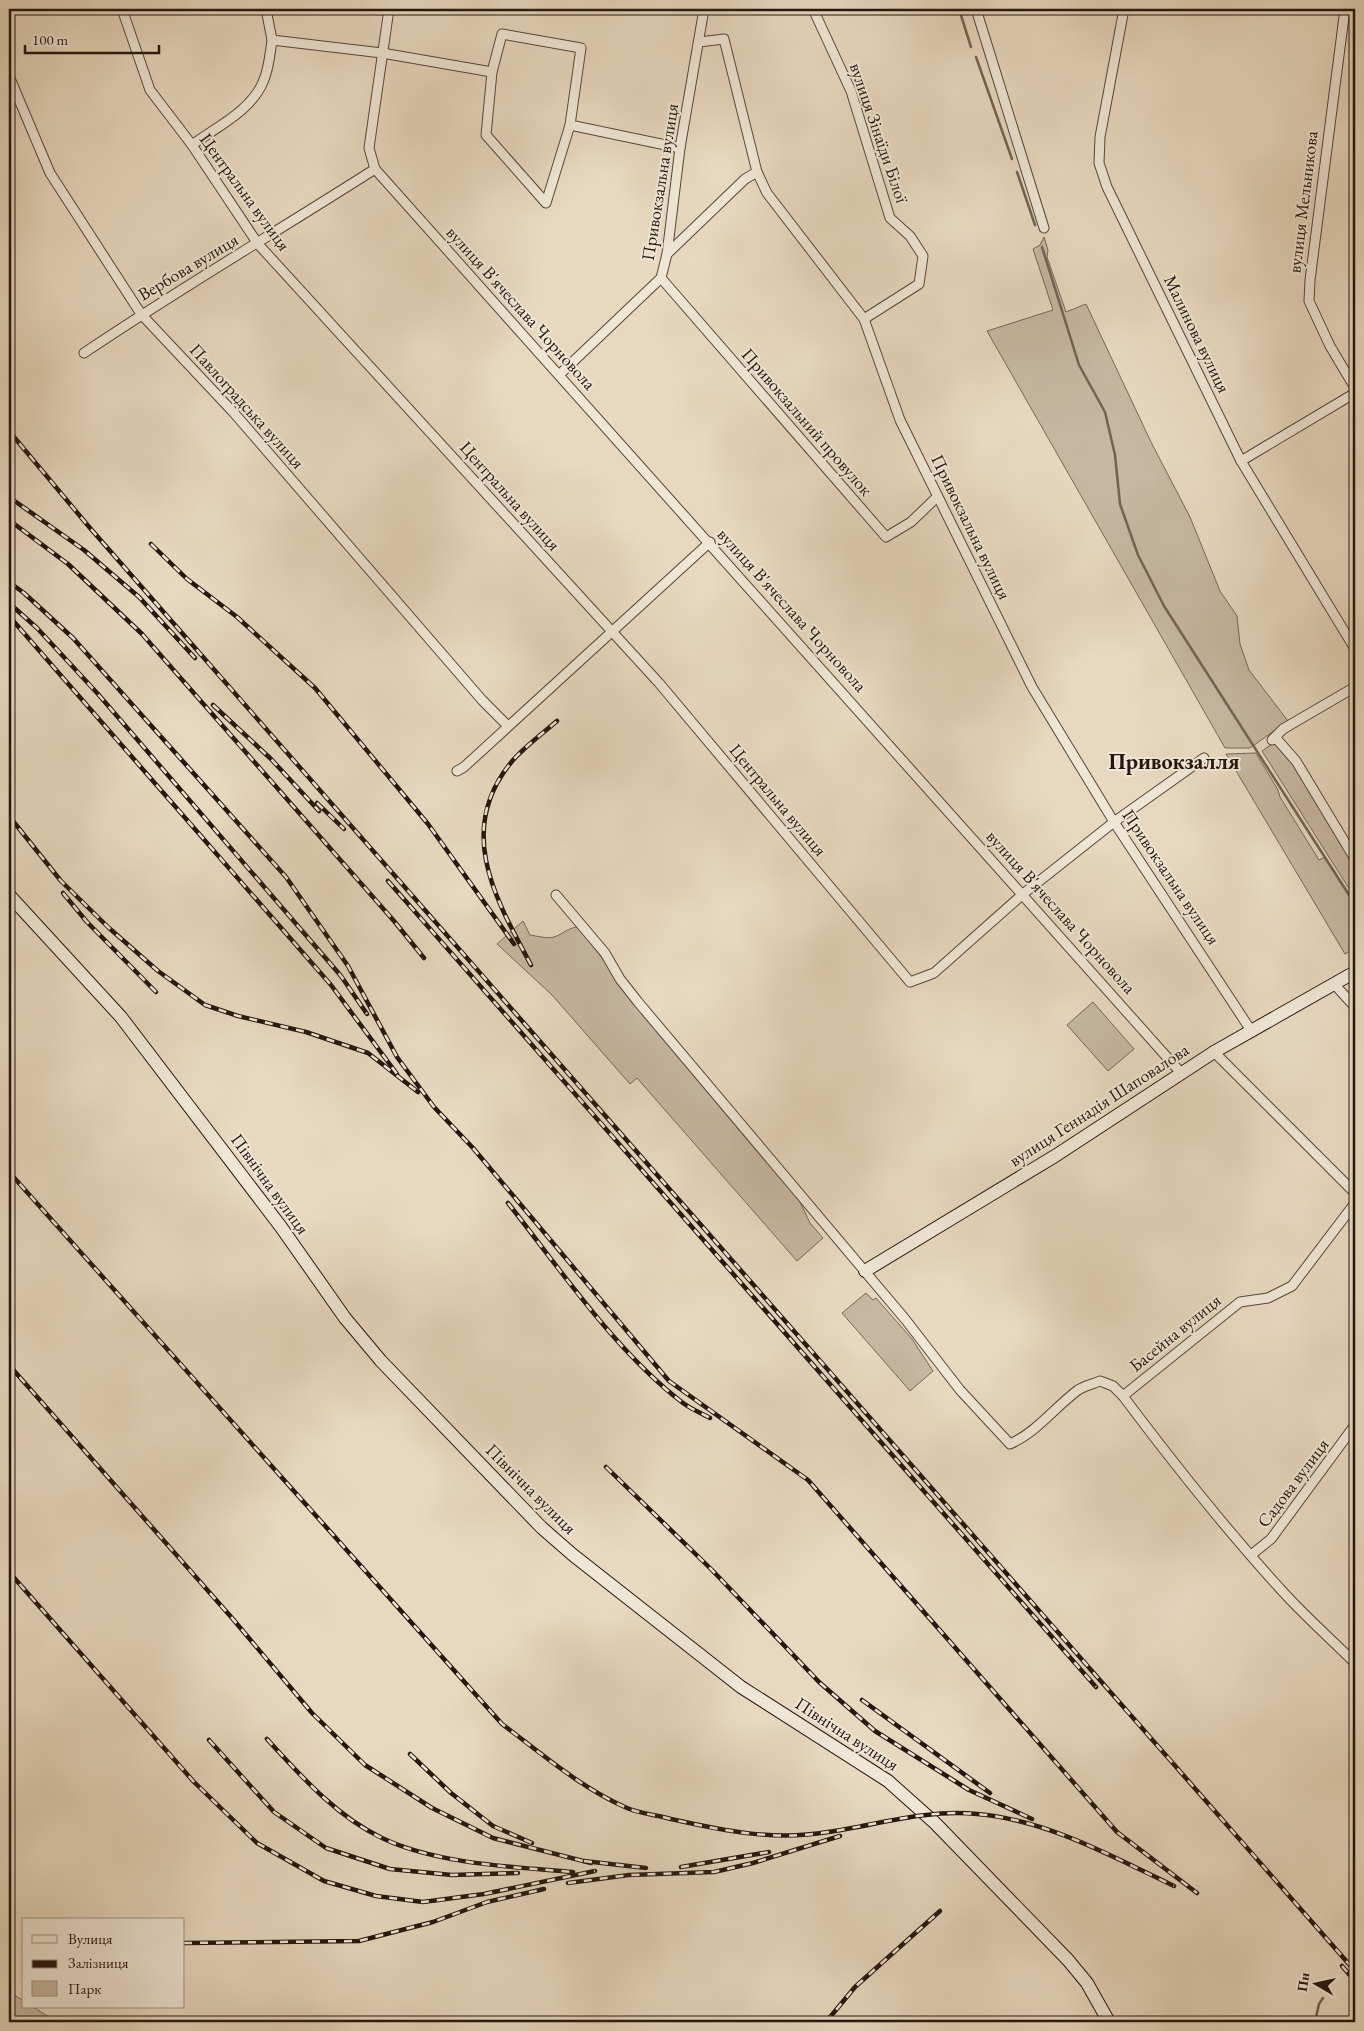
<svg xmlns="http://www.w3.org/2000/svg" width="1364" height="2031" font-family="'EB Garamond',serif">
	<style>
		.green { fill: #c6b7a1; stroke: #766658 }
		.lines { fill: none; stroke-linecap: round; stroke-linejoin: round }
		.stream { stroke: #726354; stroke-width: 2.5 }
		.street-casing { stroke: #56463a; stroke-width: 11 }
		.secondary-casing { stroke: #25160e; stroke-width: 14 }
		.street { stroke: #efe6d5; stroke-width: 9 }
		.secondary { stroke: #efe6d5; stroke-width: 12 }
		.rail-casing { stroke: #25160e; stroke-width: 4.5 }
		.rail { stroke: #efe6d5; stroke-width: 2.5; stroke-dasharray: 8; stroke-linecap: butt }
		.labels { text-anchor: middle; stroke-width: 4; stroke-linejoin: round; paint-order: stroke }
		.street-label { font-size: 18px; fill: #25160e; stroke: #efe6d5 }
		.district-label { font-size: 22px; font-weight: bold; fill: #25160e; stroke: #efe6d5 }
	</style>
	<rect width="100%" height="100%" fill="#e7d8bf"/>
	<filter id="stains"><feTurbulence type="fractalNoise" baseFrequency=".004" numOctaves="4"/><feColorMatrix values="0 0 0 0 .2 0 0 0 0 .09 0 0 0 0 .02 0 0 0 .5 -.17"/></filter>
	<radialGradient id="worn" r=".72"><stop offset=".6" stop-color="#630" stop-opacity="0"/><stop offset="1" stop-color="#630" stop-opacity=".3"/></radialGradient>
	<g class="green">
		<polygon points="1044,237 1048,250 1047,257 1066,312 1086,304 1151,442 1190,517 1220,591 1237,616 1240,644 1249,670 1288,721 1250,748 1225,748 987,331 1053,310 1033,249 1040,245"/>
		<polygon points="1275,742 1291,760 1355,867 1355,898 1262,751"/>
		<polygon points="1256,753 1278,790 1280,797 1319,860 1325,857 1355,902 1355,948 1345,954 1226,754"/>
		<path d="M523 921 530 935C537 936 547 939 554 937 563 934 568 928 577 927L583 933 644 1013 798 1198 810 1223 823 1238 797 1261 637 1078 630 1084 552 995 497 944Z"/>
		<polygon points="1093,1002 1134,1049 1108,1071 1067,1025"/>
		<polygon points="866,1293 873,1300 876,1298 912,1339 933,1371 910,1391 842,1313"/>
		<polygon points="9,1992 24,2001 24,2007 33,2007 57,2022 9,2022"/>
	</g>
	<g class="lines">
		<g class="stream">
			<polyline points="959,9 971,47"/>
			<polyline points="976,57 1012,159"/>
			<polyline points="1017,172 1035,225"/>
			<polyline points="1042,247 1079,365 1105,412 1115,455 1120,504 1138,555 1164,606 1349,895 1355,902"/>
			<polyline points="1315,2022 1319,2004 1323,1998"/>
		</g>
		<g class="street-casing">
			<g id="street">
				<polyline points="122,9 150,90 192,145 258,244 659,683 910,982 934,973 1023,894 1114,822 1204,758"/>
				<polyline points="266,9 272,40"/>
				<polyline points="813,9 851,91 890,218 910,236 923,256 919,284 864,319"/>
				<polyline points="976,9 1044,228"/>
				<polyline points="1124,9 1100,137 1099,163 1107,187 1241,461 1355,649"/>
				<polyline points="1345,9 1310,280 1309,301 1330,346 1355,388"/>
				<polygon points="502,34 581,48 570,125 546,203 486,135 492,72"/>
				<polyline points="699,42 724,39 757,172 767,193 864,319 900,420 1032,687 1114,822 1252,1032"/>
				<polyline points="9,76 50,173 141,314 234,413 482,700 508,726"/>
				<polyline points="570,125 680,148"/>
				<path d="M192 145C216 127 251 111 263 82 269 69 270 54 272 40L382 53 492 72"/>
				<polyline points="375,169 1182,1074"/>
				<polyline points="667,254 745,179 757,172"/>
				<polyline points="661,278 886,537 911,522 937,497"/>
				<path d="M84 353C179 289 278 231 375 169L369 148 389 9"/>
				<polyline points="559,375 661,278 667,254 680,148 704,9"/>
				<polyline points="1241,461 1355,393"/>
				<polyline points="1275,737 1296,761 1355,859"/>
				<polyline points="1272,740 1283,729 1355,687"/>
				<polyline points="457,771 464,767 710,542"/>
				<path d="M556 895 605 953 620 979 638 1002 905 1319 960 1390 1010 1444C1037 1432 1054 1408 1078 1390 1084 1386 1093 1384 1100 1381L1113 1386 1123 1396C1174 1464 1227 1531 1285 1594 1307 1618 1332 1640 1355 1663"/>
				<polyline points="1335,985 1355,1007"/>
				<polyline points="1214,1052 1355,1193"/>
				<polyline points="1123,1396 1240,1302 1268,1298 1292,1286 1355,1203"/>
				<polyline points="1251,1555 1271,1539 1355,1425"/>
			</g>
		</g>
		<g class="secondary-casing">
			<g id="secondary">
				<polyline points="9,895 121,1017 281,1227 345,1318 381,1361 542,1528 573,1555 741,1687 888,1781 935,1823 1068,1960 1087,1983 1109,2022"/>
				<polyline points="865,1271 1055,1156 1214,1052 1355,972"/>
			</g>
		</g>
		<use href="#street" class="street"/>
		<use href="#secondary" class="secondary"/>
		<g class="rail-casing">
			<g id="rail">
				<polyline points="9,431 90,528 1355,1971"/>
				<polyline points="9,497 84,550 139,597 195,658"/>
				<polyline points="9,520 68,564 142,634 394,921 424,958"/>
				<polyline points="151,544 187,579 237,617 315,688 428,824 514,944"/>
				<polyline points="9,582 24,593 73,638 286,877 348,966 397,1057 434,1107 473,1148 669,1381 808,1480 1117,1832 1197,1893"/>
				<polyline points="9,603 37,628 98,694 341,976 367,1014"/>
				<polyline points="9,616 331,985 397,1074"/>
				<polyline points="213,705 271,759 319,811"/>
				<polyline points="317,803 344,829"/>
				<polyline points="9,816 61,881 109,928 158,971 205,1005 238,1016 306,1032 368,1053 418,1092"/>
				<polyline points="388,881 1096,1687"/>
				<polyline points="63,893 87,922 156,992"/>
				<path d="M531 965C495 898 454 828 514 759 527 745 543 733 557 721"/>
				<path d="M9 1172 502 1724C542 1754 581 1788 627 1808 641 1814 657 1815 671 1819 725 1831 773 1841 828 1832 877 1825 926 1809 977 1814 1047 1820 1111 1856 1174 1886"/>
				<path d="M508 1203C560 1269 616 1352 683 1403 691 1409 701 1413 710 1418"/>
				<polyline points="9,1365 232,1618 312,1713 365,1765 432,1808 493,1838 591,1863"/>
				<polyline points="606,1467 712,1570 819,1682 875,1731 969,1790 1032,1819"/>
				<polyline points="9,1572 194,1782 257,1843 324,1881 376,1896 423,1902 484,1894 595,1871"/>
				<polyline points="862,1700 990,1793"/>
				<path d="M267 1739C301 1776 336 1816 382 1838 436 1864 513 1867 573 1872"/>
				<polyline points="209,1740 274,1812 326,1848 390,1869 452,1875 518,1873"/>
				<polyline points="410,1754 451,1793 493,1826 532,1843"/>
				<polyline points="584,1861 646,1868"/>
				<polyline points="681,1867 769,1852"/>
				<polyline points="568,1883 629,1875 714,1872 753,1863 840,1836"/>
				<polyline points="184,1943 359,1941 433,1922 487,1902 544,1889"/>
				<polyline points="1342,1966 1355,1981"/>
				<polyline points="826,2022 855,1987 940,1911"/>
			</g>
		</g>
		<use href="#rail" class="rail"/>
	</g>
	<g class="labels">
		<g class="street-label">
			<text transform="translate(879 133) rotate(71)" y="6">вулиця Зінаїди Білої</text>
			<text transform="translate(660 182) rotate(-81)" y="6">Привокзальна вулиця</text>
			<text transform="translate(245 192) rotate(54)" y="6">Центральна вулиця</text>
			<text transform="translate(1303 202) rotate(-83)" y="6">вулиця Мельникова</text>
			<text transform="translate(188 267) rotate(-31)" y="6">Вербова вулиця</text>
			<text transform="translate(521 308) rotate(48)" y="6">вулиця В'ячеслава Чорновола</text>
			<text transform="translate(1197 334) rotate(64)" y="6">Малинова вулиця</text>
			<text transform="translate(247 406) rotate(48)" y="6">Павлоградська вулиця</text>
			<text transform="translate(807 422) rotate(49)" y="6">Привокзальний провулок</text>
			<text transform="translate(510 496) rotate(48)" y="6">Центральна вулиця</text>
			<text transform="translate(971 527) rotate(64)" y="6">Привокзальна вулиця</text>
			<text transform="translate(792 610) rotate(48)" y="6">вулиця В'ячеслава Чорновола</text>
			<text transform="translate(778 800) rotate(50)" y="6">Центральна вулиця</text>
			<text transform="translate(1171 877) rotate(56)" y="6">Привокзальна вулиця</text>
			<text transform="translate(1061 912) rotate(48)" y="6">вулиця В'ячеслава Чорновола</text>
			<text transform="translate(1099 1105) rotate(-33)" y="6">вулиця Геннадія Шаповалова</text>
			<text transform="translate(270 1184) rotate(54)" y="6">Північна вулиця</text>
			<text transform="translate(1175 1333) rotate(-39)" y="6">Басейна вулиця</text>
			<text transform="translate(1293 1483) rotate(-53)" y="6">Садова вулиця</text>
			<text transform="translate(531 1489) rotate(45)" y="6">Північна вулиця</text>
			<text transform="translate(847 1734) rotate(33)" y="6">Північна вулиця</text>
		</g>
		<g class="district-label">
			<text x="1174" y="769">Привокзалля</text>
		</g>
	</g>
	<rect width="1364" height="2031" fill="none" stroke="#e7d8bf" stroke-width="30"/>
	<rect x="10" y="10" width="1344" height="2011" fill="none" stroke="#25160e" stroke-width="2.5"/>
	<rect x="15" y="15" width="1334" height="2001" fill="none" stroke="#25160e"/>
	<rect x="22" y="1918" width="162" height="90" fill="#efe6d5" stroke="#9e9385"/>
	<rect x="32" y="1935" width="25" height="8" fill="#efe6d5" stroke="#9e9385"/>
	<text x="68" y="1944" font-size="15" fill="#25160e">Вулиця</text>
	<rect x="32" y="1960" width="25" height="8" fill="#25160e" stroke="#9e9385"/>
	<text x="68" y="1968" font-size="15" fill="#25160e">Залізниця</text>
	<rect x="32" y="1981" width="25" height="15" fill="#c6b7a1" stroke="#9e9385"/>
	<text x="68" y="1994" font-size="15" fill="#25160e">Парк</text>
	<g transform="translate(1316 1984) rotate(279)" stroke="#efe6d5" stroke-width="4" paint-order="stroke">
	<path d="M0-4L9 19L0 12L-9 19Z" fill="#25160e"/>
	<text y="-8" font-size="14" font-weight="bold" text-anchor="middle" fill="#25160e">Пн</text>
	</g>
	<path d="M25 45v8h134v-8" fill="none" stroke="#25160e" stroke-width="2.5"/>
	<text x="32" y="45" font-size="15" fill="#25160e" stroke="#efe6d5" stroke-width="4" paint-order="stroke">100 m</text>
	<rect width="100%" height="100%" filter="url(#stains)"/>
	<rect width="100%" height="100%" fill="url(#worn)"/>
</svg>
